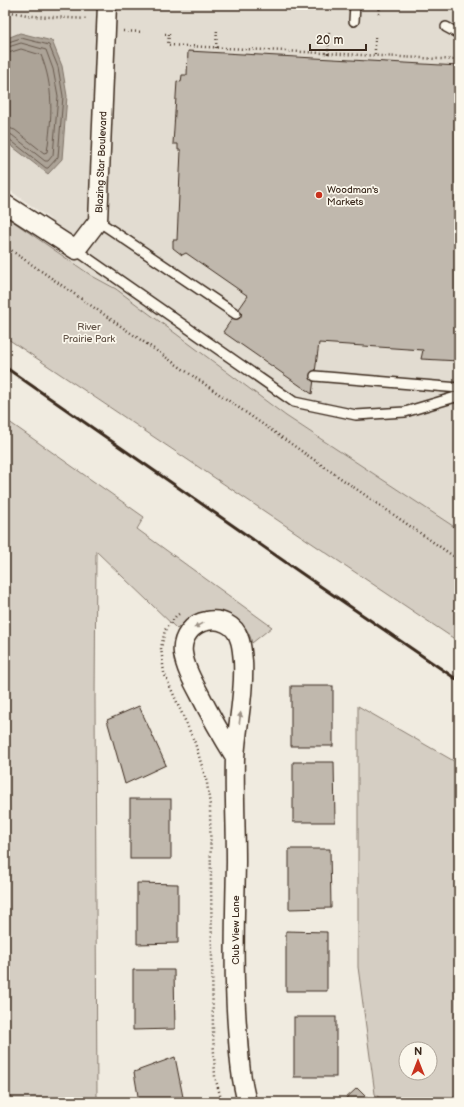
<svg xmlns="http://www.w3.org/2000/svg" width="464" height="1107" font-family="'Balsamiq Sans',sans-serif">
	<style>
		.built { fill: #e2dcd1 }
		.green { fill: #d5cec3; stroke: #887c70; fill-rule: evenodd }
		.water { fill: #aca397; stroke: #7f7367 }
		.lines { fill: none; stroke-linecap: round; stroke-linejoin: round }
		.shore { stroke: #685a4e; stroke-width: 1 }
		.building { fill: #c0b8ad; stroke: #3b2a1e }
		.service-casing { stroke: #3b2a1e; stroke-width: 12 }
		.minor-casing { stroke: #3b2a1e; stroke-width: 21 }
		.path { stroke: #3b2a1e; stroke-width: 2.5; stroke-dasharray: 1 3; stroke-linecap: butt }
		.service { stroke: #fbf7ec; stroke-width: 9 }
		.minor { stroke: #fbf7ec; stroke-width: 18 }
		.rail { stroke: #3b2a1e; stroke-width: 3 }
		.oneway { fill: #9b9085 }
		.poi-dot { fill: #c8321e; stroke: #fbf7ec; stroke-width: 1.5 }
		.labels { text-anchor: middle; stroke-width: 3.5; stroke-linejoin: round; paint-order: stroke }
		.street-label { font-size: 10px; fill: #3b2a1e; stroke: #fbf7ec }
		.poi-label { font-size: 10px; fill: #3b2a1e; stroke: #fbf7ec; text-anchor: start }
		.park-label { font-size: 10px; fill: #625347; stroke: #fbf7ec }
	</style>
	<rect width="100%" height="100%" fill="#f0ebe0"/>
	<filter id="ink" filterUnits="userSpaceOnUse"><feTurbulence type="fractalNoise" baseFrequency=".025" numOctaves="2"/><feDisplacementMap in="SourceGraphic" scale="8" xChannelSelector="R" yChannelSelector="G"/><feConvolveMatrix kernelMatrix="1 2 1 2 8 2 1 2 1" color-interpolation-filters="sRGB"/></filter>
	<g filter="url(#ink)">
		<polygon class="built" points="5,5 459,5 459,530 286,416 116,289 92,276 40,241 50,219 5,187"/>
		<g class="green">
			<polygon points="5,216 92,276 116,289 286,416 459,530 459,642 5,337"/>
			<path d="M5 419 144 517 137 529 272 627 252 643C248 625 238 621 221 616 217 615 211 612 206 612 195 613 185 621 177 629L96 551 95 699 97 1102H5Z"/>
			<path d="M358 706 459 764V1102H384L375 1094 358 967ZM406 1049H430V1073H406Z"/>
		</g>
		<polygon class="water" points="20,33 52,41 62,66 67,96 62,159 48,174 5,141 5,39"/>
		<g class="lines">
			<g class="shore">
				<polyline points="5,43 21,38 49,45 58,67 63,96 58,157 48,168 46,168 9,139 5,138"/>
				<polyline points="5,48 21,43 46,50 53,69 58,96 53,155 48,161 45,161 12,135 5,133"/>
				<path d="M5 54 21 49 41 55C54 87 52 118 47 152L44 153 15 130 5 127"/>
			</g>
		</g>
		<g class="building">
			<polygon points="188,51 459,66 459,361 421,359 423,350 319,343 312,394 223,332 248,296 186,253 182,255 173,248 173,240 177,240 181,150 178,150 178,144 173,144 177,81 181,82 182,75 187,75"/>
			<rect x="291" y="686" width="42" height="60"/>
			<polygon points="139,706 166,765 125,784 107,720"/>
			<polygon points="293,762 334,762 335,822 293,822"/>
			<rect x="130" y="799" width="41" height="60"/>
			<polygon points="289,849 330,849 331,908 289,909"/>
			<polygon points="137,883 178,884 178,943 137,944"/>
			<polygon points="286,931 327,932 327,991 286,991"/>
			<polygon points="133,970 174,970 175,1029 133,1030"/>
			<rect x="294" y="1017" width="42" height="60"/>
			<polygon points="175,1057 184,1102 139,1102 134,1072"/>
			<polygon points="357,1088 371,1102 342,1102"/>
		</g>
		<g class="lines">
			<g class="service-casing">
				<g id="service">
					<polyline points="354,21 355,5"/>
					<polyline points="446,27 459,34"/>
					<polyline points="98,221 236,314"/>
					<polyline points="76,250 294,402 356,415 405,412 459,396"/>
					<polyline points="315,376 459,388"/>
				</g>
			</g>
			<g class="minor-casing">
				<g id="minor">
					<path id="s1" d="M5 204 76 250 98 221 107 5"/>
					<path d="M235 757C222 736 210 715 199 693 192 680 185 667 183 653 181 638 192 623 207 621 220 618 235 625 239 638 242 645 242 653 243 661 245 694 237 725 235 758 234 792 236 827 236 862 235 916 233 971 237 1026 239 1052 240 1077 247 1102"/>
				</g>
			</g>
			<g class="path">
				<polyline points="329,8 329,5"/>
				<polyline points="5,11 33,16 88,19"/>
				<polyline points="379,14 380,5"/>
				<polyline points="123,31 143,32"/>
				<polyline points="165,34 169,34 168,45 459,60"/>
				<polyline points="375,37 375,56"/>
				<polyline points="216,48 217,28"/>
				<polyline points="328,54 329,32"/>
				<polyline points="5,246 459,560"/>
				<polyline points="179,614 176,616 165,630 161,648 164,673 195,743 207,783 210,806 213,1032 215,1077 222,1102"/>
			</g>
			<use href="#service" class="service"/>
			<use href="#minor" class="minor"/>
			<polyline class="rail" points="5,367 304,575 459,681"/>
		</g>
		<defs><path id="oneway-solid" d="M-6-.8H1V-3.2L6.5 0L1 3.2V.8H-6Z"/></defs>
		<g class="oneway">
			<use href="#oneway-solid" transform="translate(199 625) rotate(151)"/>
			<use href="#oneway-solid" transform="translate(240 718) rotate(-83)"/>
		</g>
	</g>
	<circle class="poi-dot" cx="319" cy="195" r="4"/>
	<g class="labels">
		<g class="street-label">
			<text dy="4" stroke="none"><textPath href="#s1" startOffset="180">Blazing Star Boulevard</textPath></text>
			<text transform="translate(235 930) rotate(-90)" y="4">Club View Lane</text>
		</g>
		<g class="poi-label">
			<text x="327" y="193">Woodman's<tspan x="327" dy="12">Markets</tspan></text>
		</g>
		<g class="park-label">
			<text x="89" y="330">River<tspan x="89" dy="12">Prairie Park</tspan></text>
		</g>
	</g>
	<rect width="464" height="1107" fill="none" stroke="#fbf7ec" stroke-width="20"/>
	<rect x="10" y="10" width="444" height="1087" fill="none" stroke="#3b2a1e" stroke-width="1.5" filter="url(#ink)"/>
	<g transform="translate(418 1061)"><circle r="19" fill="#fbf7ec" stroke="#aea59a"/>
	<path d="M0-3L7 15L0 10L-7 15Z" fill="#c8321e"/>
	<text y="-6" font-size="11" font-weight="bold" text-anchor="middle" fill="#3b2a1e">N</text>
	</g>
	<path d="M310 44v6h56v-6" fill="none" stroke="#3b2a1e" stroke-width="2"/>
	<text x="316" y="44" font-size="12" fill="#3b2a1e" stroke="#fbf7ec" stroke-width="3" paint-order="stroke">20 m</text>
</svg>
